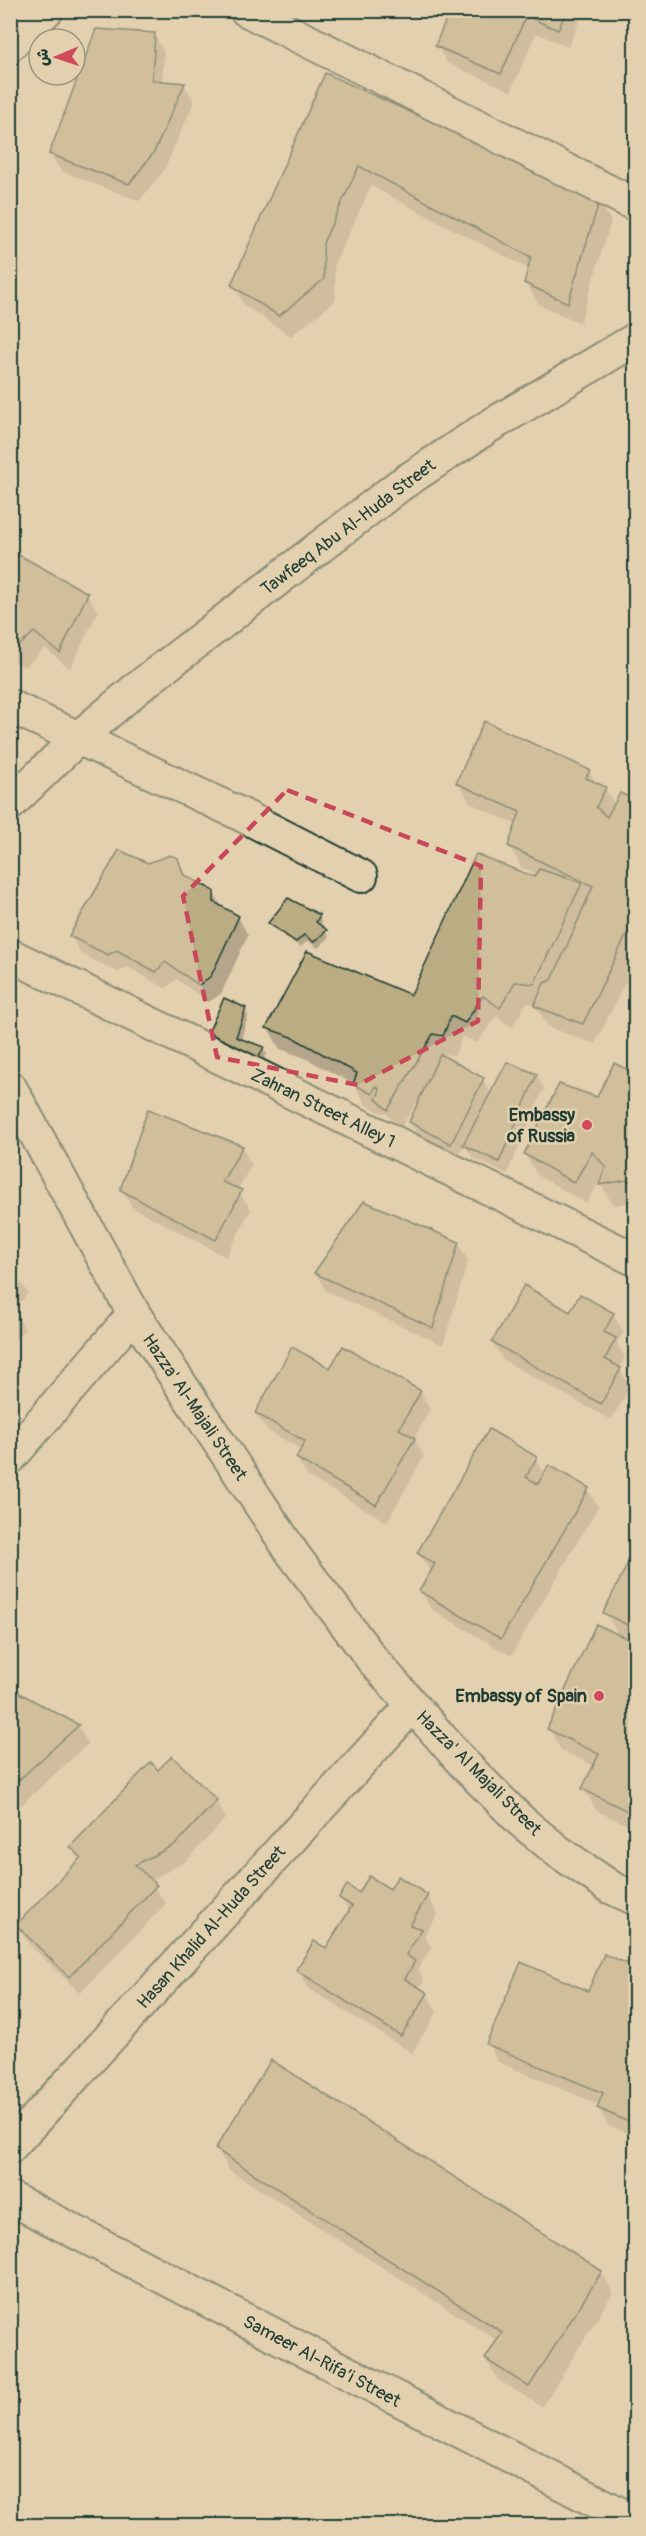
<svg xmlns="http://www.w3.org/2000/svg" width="646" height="2536" font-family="Pangolin,'Playpen Sans Arabic',sans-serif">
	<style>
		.shadow { fill: #0003 }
		.building { fill: #baac83; stroke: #1f3d34; stroke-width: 1.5 }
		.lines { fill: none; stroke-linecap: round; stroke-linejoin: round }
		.street-casing { stroke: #1f3d34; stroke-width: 36 }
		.street { stroke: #e3d0ae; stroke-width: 32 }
		.marked { fill: none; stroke: #c84859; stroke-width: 4.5; stroke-dasharray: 12 8; stroke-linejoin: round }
		.poi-dot { fill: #d1495b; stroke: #e3d0ae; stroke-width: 2 }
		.labels { text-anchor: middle; stroke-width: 5; stroke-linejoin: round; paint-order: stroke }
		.street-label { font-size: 18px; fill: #1f3d34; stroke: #e3d0ae }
		.poi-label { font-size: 18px; font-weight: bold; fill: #1f3d34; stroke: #e3d0ae; text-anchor: end }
	</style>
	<rect width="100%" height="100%" fill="#e3d0ae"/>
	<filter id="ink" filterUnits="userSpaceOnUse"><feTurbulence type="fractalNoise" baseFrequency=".0167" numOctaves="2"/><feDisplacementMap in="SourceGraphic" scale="12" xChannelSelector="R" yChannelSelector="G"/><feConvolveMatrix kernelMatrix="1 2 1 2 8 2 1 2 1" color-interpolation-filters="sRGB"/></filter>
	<g filter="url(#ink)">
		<g class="shadow">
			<polygon points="452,10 584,10 568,47 536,33 511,91 447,63 437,46"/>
			<polygon points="154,34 164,52 162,83 184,84 194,102 164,170 139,201 61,171 50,153"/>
			<polygon points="326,75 598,200 611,221 580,323 538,304 526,283 529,269 371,186 334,265 336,300 291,336 245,306 233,285"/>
			<polygon points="10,552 87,594 98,612 70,669 45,648 25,667 10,660"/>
			<polygon points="589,771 596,784 605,788 615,806 636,801 636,960 595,1044 548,1027 536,1006 537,1004 527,1003 512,1027 496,1016 477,1043 462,1036 455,1056 445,1054 443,1058 482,1079 492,1095 536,1075 544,1088 507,1174 473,1158 464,1144 459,1155 418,1135 410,1122 421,1099 419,1098 400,1129 385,1112 384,1114 366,1105 355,1085 305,1058 280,1049 268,1028 412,997 534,879 537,874 521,867 509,846 517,825 470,803 458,782"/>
			<polygon points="177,859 188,877 213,892 223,909 238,917 248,935 221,994 209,1002 176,979 166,989 128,967 118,972 81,954 71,936 148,865"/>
			<polygon points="319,916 322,923 321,926 329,937 318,948 308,941 300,947 274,929 270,923"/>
			<polygon points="245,1009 248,1016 241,1040 263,1048 267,1054 260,1067 209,1035"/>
			<polygon points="636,1076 636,1218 631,1211 634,1202 613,1205 601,1185 605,1173 586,1203 537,1175 525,1154 598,1099"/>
			<polygon points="242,1148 252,1165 237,1190 251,1209 226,1257 132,1207 122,1190"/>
			<polygon points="458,1243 468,1261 443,1345 326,1291 316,1273"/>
			<polygon points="10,1268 28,1293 13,1309 25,1329 10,1344"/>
			<polygon points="571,1314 613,1314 623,1332 617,1343 625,1357 619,1368 630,1387 611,1420 503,1360 493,1342"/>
			<polygon points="331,1370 420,1392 430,1410 414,1438 424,1456 387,1522 307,1476 297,1458 302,1450 267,1430 256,1413"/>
			<polygon points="636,1425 636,1441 631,1433"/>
			<polygon points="490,1431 536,1459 545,1474 588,1489 598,1507 511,1656 431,1609 421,1591 432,1573 418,1553"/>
			<polygon points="636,1550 636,1829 596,1810 584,1789 595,1766 561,1750 549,1729 619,1636 605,1612"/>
			<polygon points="10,1689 78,1726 88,1744 10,1815"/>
			<polygon points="158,1772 216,1801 226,1818 186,1861 150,1881 166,1904 80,1993 28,1943 18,1926 80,1860 72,1847"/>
			<polygon points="399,1878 427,1896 438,1914 424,1936 431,1947 418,1969 424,1980 419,1989 427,1994 437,2012 412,2053 308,1988 298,1970 327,1950 350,1913 341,1898 391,1891"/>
			<polygon points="636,1968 636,2137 609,2126 598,2108 600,2105 498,2062 488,2044"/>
			<polygon points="217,2149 601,2272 613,2293 542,2407 498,2380 486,2359 498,2341 229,2170"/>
		</g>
		<g class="building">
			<polygon points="450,10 567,10 558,30 526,16 501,74 435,46"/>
			<polygon points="96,29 155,33 152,80 185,83 154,152 129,184 49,154"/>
			<polygon points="325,73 600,199 568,303 524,283 531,257 359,166 323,243 324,279 279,316 231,285"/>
			<polygon points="10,550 88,593 60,653 34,632 14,650 10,648"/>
			<polygon points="484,721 590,770 586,778 606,787 596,807 607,817 620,793 636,800 636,915 583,1024 534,1006 544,983 552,980 593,886 508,846 520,812 456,783"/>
			<polygon points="119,850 148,863 170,855 178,858 183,874 214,891 214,902 239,916 211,976 199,985 165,962 156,972 117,950 108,955 69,936"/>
			<polygon points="476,854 534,877 539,869 582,883 534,984 515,982 500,1008 483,996 465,1023 451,1016 443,1036 433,1034 388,1110 376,1099 380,1090 376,1086 372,1094 353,1084 357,1073 292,1037 266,1028 307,951 411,995"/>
			<polygon points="288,898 320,915 316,922 327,930 314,942 304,935 296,942 268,923"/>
			<polygon points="224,998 246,1008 236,1037 264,1047 256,1062 207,1035"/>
			<polygon points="440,1054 484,1078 451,1144 409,1122"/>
			<polygon points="507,1062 537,1074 499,1162 463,1145"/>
			<polygon points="614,1063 636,1074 636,1185 627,1180 599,1185 606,1167 592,1152 574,1183 524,1154 559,1084 597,1097"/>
			<polygon points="148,1109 243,1146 222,1182 242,1190 216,1240 120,1190"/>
			<polygon points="636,1192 636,1213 630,1211"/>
			<polygon points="364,1201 459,1242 433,1328 314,1273"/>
			<polygon points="10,1266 19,1274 10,1284"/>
			<polygon points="524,1285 570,1312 580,1294 614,1313 604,1332 616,1338 605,1359 621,1368 601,1404 492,1342"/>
			<polygon points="343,1346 421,1391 399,1429 415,1438 376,1505 296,1458 305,1441 255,1413 292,1347 330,1368"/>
			<polygon points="489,1429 537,1457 526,1477 538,1484 549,1465 589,1488 501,1639 419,1591 435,1564 417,1553"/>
			<polygon points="636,1547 636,1629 603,1613"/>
			<polygon points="596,1624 636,1643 636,1815 582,1789 599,1754 547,1729"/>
			<polygon points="10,1688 79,1725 10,1788"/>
			<polygon points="172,1756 217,1800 176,1844 135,1865 157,1885 69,1977 16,1925 81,1857 70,1847 151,1762 158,1770"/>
			<polygon points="369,1876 390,1889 398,1876 428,1895 410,1925 422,1929 406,1955 415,1961 405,1979 428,1993 401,2036 296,1970 314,1941 326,1948 352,1906 339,1898 347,1885 359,1893"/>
			<polygon points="604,1954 636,1967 636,2108 629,2122 597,2108 603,2093 486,2044 521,1962 588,1991"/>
			<polygon points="271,2060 602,2271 529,2387 485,2359 502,2332 215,2149"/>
		</g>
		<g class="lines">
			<g class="street-casing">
				<g id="street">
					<polyline points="246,10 636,205"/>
					<polyline points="10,45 47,10"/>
					<polyline points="10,706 238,813 361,876"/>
					<polyline points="10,804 77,739 136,689 400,485 488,427 636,339"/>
					<polyline points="10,955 636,1260"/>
					<polyline points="10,1087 134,1314 293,1554 372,1659 464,1764 521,1821 559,1852 612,1888 636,1899"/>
					<polyline points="10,1458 134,1314"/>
					<polyline points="10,2147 412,1706"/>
					<polyline points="10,2198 636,2522"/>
				</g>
			</g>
			<use href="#street" class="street"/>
		</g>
	</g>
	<path d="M0 0H646V2536H0ZM287 790 481 866 478 1021 358 1085 217 1057 183 896Z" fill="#e3d0ae" fill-opacity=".55" fill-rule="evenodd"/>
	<path class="marked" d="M287 790 481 866 478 1021 358 1085 217 1057 183 896Z"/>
	<g class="poi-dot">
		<circle cx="587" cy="1125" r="6"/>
		<circle cx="599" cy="1696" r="6"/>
	</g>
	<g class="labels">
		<g class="street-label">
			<text transform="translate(348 527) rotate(-37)" y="6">Tawfeeq Abu Al-Huda Street</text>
			<text transform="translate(323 1108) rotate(26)" y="6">Zahran Street Alley 1</text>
			<text transform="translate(195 1407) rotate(56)" y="6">Hazza' Al-Majali Street</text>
			<text transform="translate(479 1773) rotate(45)" y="6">Hazza' Al Majali Street</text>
			<text transform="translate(211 1927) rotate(-48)" y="6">Hasan Khalid Al-Huda Street</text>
			<text transform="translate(322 2361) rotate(28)" y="6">Sameer Al-Rifa’i Street</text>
		</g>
		<g class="poi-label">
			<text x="575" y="1121">Embassy<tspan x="575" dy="21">of Russia</tspan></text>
			<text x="587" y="1702">Embassy of Spain</text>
		</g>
	</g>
	<rect width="646" height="2536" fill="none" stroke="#e3d0ae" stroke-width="36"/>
	<rect x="18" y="18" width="610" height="2500" fill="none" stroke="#1f3d34" stroke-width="2" filter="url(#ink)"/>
	<g transform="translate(57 57) rotate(268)"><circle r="28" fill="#e3d0ae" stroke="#95957d" stroke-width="1.5"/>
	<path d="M0-4.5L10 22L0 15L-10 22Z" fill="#d1495b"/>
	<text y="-9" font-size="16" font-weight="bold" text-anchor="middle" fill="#1f3d34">ش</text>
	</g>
</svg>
